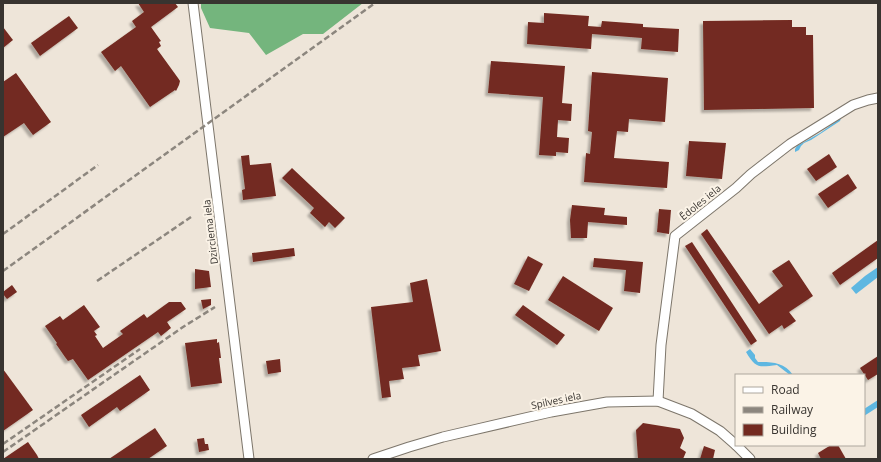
<svg xmlns="http://www.w3.org/2000/svg" width="881" height="462" font-family="'Open Sans',sans-serif">
	<style>
		.forest { fill: #74b57d }
		.water { fill: #5eb7e1 }
		.building { fill: #732a20; filter: url(#shadow) }
		.lines { fill: none; stroke-linecap: round; stroke-linejoin: round }
		.minor-casing { stroke: #7d766b; stroke-width: 11 }
		.minor { stroke: #fff; stroke-width: 9 }
		.rail { stroke: #8c867e; stroke-width: 2.5; stroke-dasharray: 6 3; stroke-linecap: butt }
		.labels { text-anchor: middle; stroke-width: 4; stroke-linejoin: round; paint-order: stroke }
		.street-label { font-size: 10px; fill: #383430; stroke: #fbf3e7 }
	</style>
	<defs>
		<filter id="shadow"><feDropShadow dx="-3" dy="3" stdDeviation="1" flood-color="#0004"/></filter>
	</defs>
	<rect width="100%" height="100%" fill="#eee5d9"/>
	<polygon class="forest" points="201,3 363,3 323,34 303,34 266,55 249,33 210,28 201,8"/>
	<g class="water">
		<polygon points="841,118 840,121 811,140 804,143 801,146 799,150 795,152 795,149 797,146 820,133"/>
		<polygon points="878,267 878,277 856,294 851,288 865,276"/>
		<path d="M750 349 755 355V358L758 362C772 362 784 362 793 375H790L777 365C759 367 756 369 746 352Z"/>
		<polygon points="878,400 878,407 864,416 864,409"/>
	</g>
	<g class="building">
		<polygon points="138,3 175,3 178,7 151,27 161,41 159,42 161,46 157,49 178,78 180,81 179,85 176,91 175,90 150,107 121,66 115,71 101,52 136,27 132,21 144,12"/>
		<polygon points="544,13 589,16 588,26 601,27 602,21 643,24 643,27 679,29 678,52 641,49 642,38 592,34 591,49 527,44 528,22 544,23"/>
		<polygon points="69,16 78,28 40,56 31,43"/>
		<polygon points="792,20 792,27 806,27 806,35 813,35 814,108 704,110 703,21"/>
		<polygon points="3,27 13,40 3,48"/>
		<polygon points="491,61 565,66 562,103 572,104 571,121 558,120 557,137 569,138 568,153 556,152 556,156 539,155 543,97 488,93"/>
		<polygon points="592,72 668,78 665,122 629,119 628,132 617,131 614,158 669,162 667,188 584,182 586,153 590,154 592,132 588,131"/>
		<polygon points="16,73 51,122 33,135 24,123 3,137 3,82"/>
		<polygon points="689,141 726,143 722,179 686,176"/>
		<polygon points="829,154 837,167 816,181 807,169"/>
		<polygon points="249,155 250,165 271,163 276,196 243,200 242,190 245,189 241,156"/>
		<polygon points="292,168 345,218 335,228 329,222 325,227 310,213 314,208 282,178"/>
		<polygon points="848,174 857,188 828,208 818,194"/>
		<polygon points="572,205 605,208 604,215 627,217 627,225 588,222 587,238 571,238 570,220"/>
		<polygon points="659,209 671,210 669,234 657,232"/>
		<polygon points="707,229 759,304 783,286 772,271 789,260 813,296 789,312 796,321 784,329 782,325 769,334 701,234"/>
		<polygon points="878,240 878,258 840,285 832,273"/>
		<polygon points="692,242 757,341 751,345 685,246"/>
		<polygon points="294,248 295,256 253,262 252,253"/>
		<polygon points="528,256 543,264 529,291 514,284"/>
		<polygon points="594,258 643,262 640,293 624,291 626,270 593,267"/>
		<polygon points="195,269 209,271 211,287 195,289"/>
		<polygon points="563,276 613,308 599,331 548,300"/>
		<polygon points="427,279 441,351 418,355 420,366 402,368 404,379 389,381 391,397 382,398 371,307 413,302 410,283"/>
		<polygon points="12,285 17,292 7,299 3,294 3,292"/>
		<polygon points="211,299 211,305 203,309 201,300"/>
		<polygon points="169,302 181,302 186,309 167,322 171,328 161,336 158,332 88,380 73,359 68,361 65,357 56,344 57,343 45,326 60,316 63,320 84,305 100,327 94,331 97,335 95,336 103,348 123,334 120,331 144,314 147,318"/>
		<polygon points="523,305 565,335 557,345 515,315"/>
		<polygon points="217,339 217,343 219,342 221,358 219,358 222,383 191,387 185,343"/>
		<polygon points="878,356 878,374 868,380 860,368"/>
		<polygon points="280,359 281,372 268,374 266,361"/>
		<polygon points="3,369 33,410 3,431"/>
		<polygon points="140,375 150,390 120,411 117,407 89,427 81,415"/>
		<polygon points="643,423 680,429 684,438 680,448 686,452 683,459 638,459 636,430"/>
		<polygon points="155,428 167,446 148,459 109,459"/>
		<polygon points="204,438 205,444 208,444 209,450 199,452 197,439"/>
		<polygon points="28,442 37,455 39,459 3,459"/>
		<polygon points="831,445 838,445 846,459 821,459 818,453"/>
		<polygon points="704,446 715,450 713,459 700,459"/>
	</g>
	<g class="lines">
		<g class="minor-casing">
			<g id="minor">
				<polyline points="193,3 249,459"/>
				<polyline points="658,401 661,345 675,236 736,188 751,174 790,144 853,105 868,100 878,98"/>
				<polyline points="736,445 750,459"/>
				<polyline points="373,459 409,447 443,437 551,412 607,402 658,401 692,414 720,431 736,445"/>
			</g>
		</g>
		<use href="#minor" class="minor"/>
		<g class="rail">
			<polyline points="3,234 98,165"/>
			<polyline points="3,271 375,3"/>
			<polyline points="97,281 191,217"/>
			<polyline points="3,444 140,349"/>
			<polyline points="3,452 183,327 215,307"/>
		</g>
	</g>
	<g class="labels">
		<g class="street-label">
			<text transform="translate(700 202) rotate(-39)" y="4">Ēdoles iela</text>
			<text transform="translate(210 232) rotate(-97)" y="4">Dzirciema iela</text>
			<text transform="translate(556 400) rotate(-12)" y="4">Spilves iela</text>
		</g>
	</g>
	<rect width="881" height="462" fill="none" stroke="#383430" stroke-width="8"/>
	<rect x="735" y="374" width="130" height="72" fill="#fbf3e7" stroke="#ada79e"/>
	<rect x="743" y="387" width="20" height="6" fill="#ffffff" stroke="#ada79e"/>
	<text x="771" y="394" font-size="12" fill="#383430">Road</text>
	<rect x="743" y="407" width="20" height="6" fill="#8c867e" stroke="#ada79e"/>
	<text x="771" y="414" font-size="12" fill="#383430">Railway</text>
	<rect x="743" y="424" width="20" height="12" fill="#732a20" stroke="#ada79e"/>
	<text x="771" y="434" font-size="12" fill="#383430">Building</text>
</svg>
